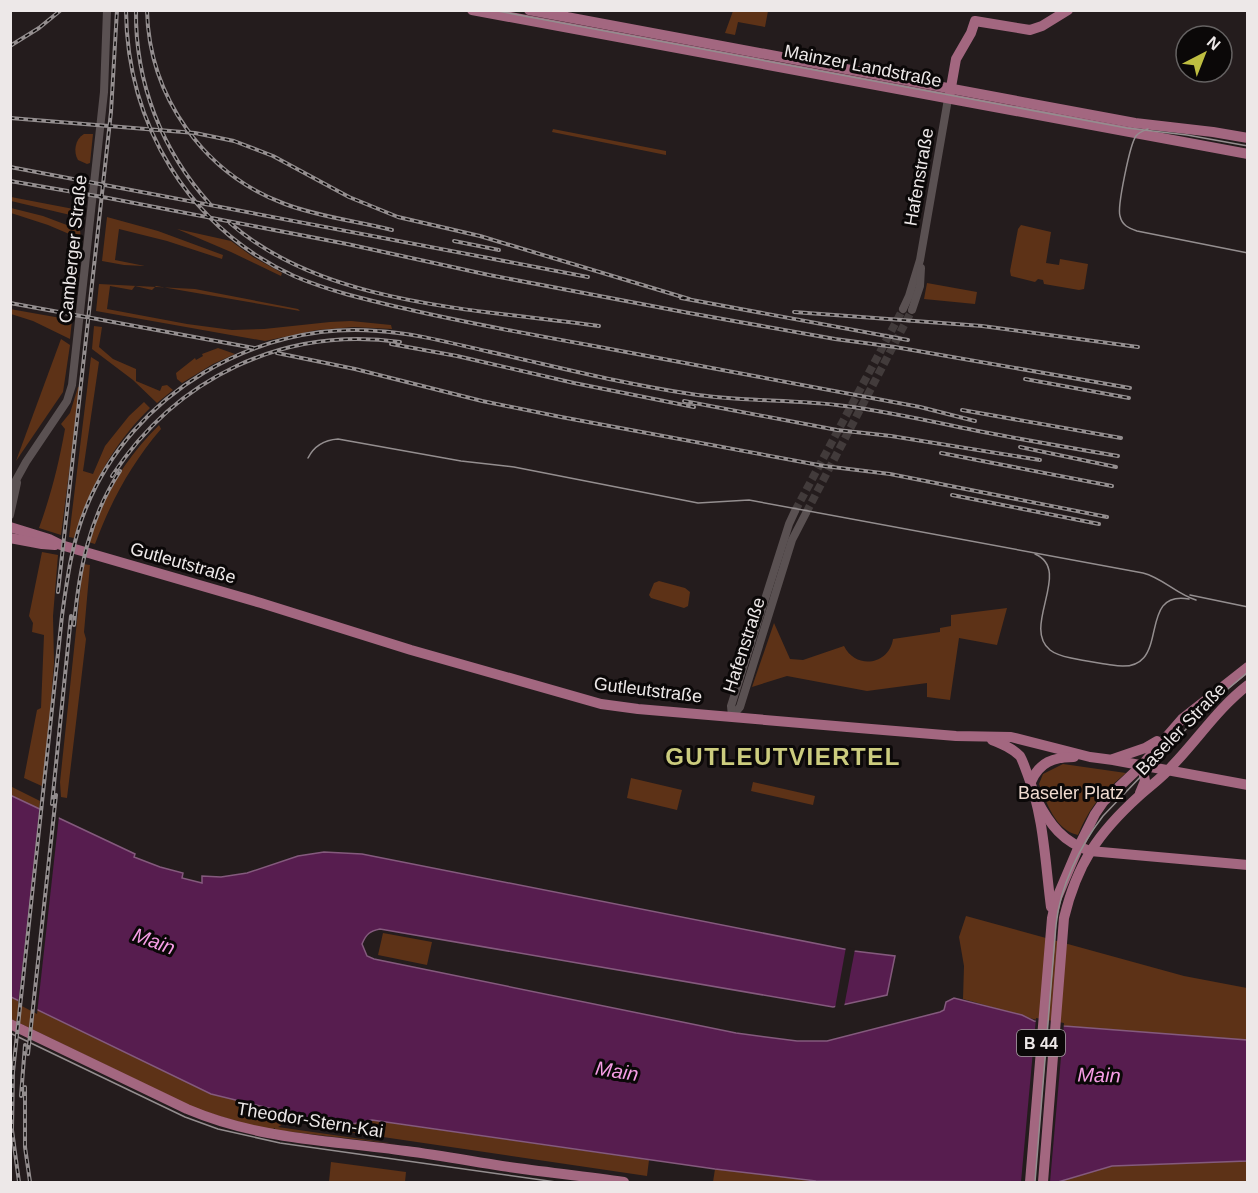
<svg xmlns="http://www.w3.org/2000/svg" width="1258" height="1193" font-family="Helvetica,sans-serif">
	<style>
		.green { fill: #5d3217 }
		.water { fill: #571d4f; stroke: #845a7d; stroke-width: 1.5 }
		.pier { fill: #241c1d }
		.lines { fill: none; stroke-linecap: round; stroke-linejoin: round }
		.minor-tunnel { stroke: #423b3b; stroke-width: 8; stroke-dasharray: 8 4; stroke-linecap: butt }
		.minor { stroke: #5a5152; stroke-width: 8 }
		.major { stroke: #a36780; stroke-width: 10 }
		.tram { stroke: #948e8f; stroke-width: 1.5 }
		.rail-casing { stroke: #948e8f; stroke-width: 4 }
		.rail { stroke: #0b0808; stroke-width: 1.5; stroke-dasharray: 4.5; stroke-linecap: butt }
		.labels { text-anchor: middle; stroke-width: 6; stroke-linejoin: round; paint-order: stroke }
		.shield { fill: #0b0808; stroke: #a9a5a5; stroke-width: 1.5 }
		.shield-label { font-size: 16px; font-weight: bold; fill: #ede8e8 }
		.street-label { font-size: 18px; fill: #ede8e8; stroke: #0b0808 }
		.park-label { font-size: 18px; fill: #f0dbd0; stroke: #0b0808 }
		.water-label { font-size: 20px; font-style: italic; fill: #f69de5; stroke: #0b0808 }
		.district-label { font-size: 24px; font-weight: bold; letter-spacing: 1.5px; fill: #cccc7e; stroke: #0b0808 }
	</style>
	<rect width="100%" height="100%" fill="#241c1d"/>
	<g class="green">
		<polygon points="733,11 768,11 765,27 738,22 735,35 725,33"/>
		<polygon points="553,129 666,151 666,155 552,132"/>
		<path d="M84 134H93L90 163 87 164 78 160C73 152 75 139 84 134Z"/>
		<polygon points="11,197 84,211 83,218 11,201"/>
		<polygon points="11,208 43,216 80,230 81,239 48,225 11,213"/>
		<polygon points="107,217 158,231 223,255 222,259 167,241 119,229 115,260 145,266 124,265 102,261"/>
		<polygon points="1021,225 1051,232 1046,263 1059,265 1060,259 1088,264 1084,289 1079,290 1044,284 1043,280 1038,279 1035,282 1011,276 1010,271 1018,229"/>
		<polygon points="177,229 231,241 253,257 282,273 281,276 231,252"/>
		<polygon points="927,283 977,292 975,304 924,299"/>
		<polygon points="99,284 195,289 298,309 300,311 156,286 152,290 135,286 132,290 110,286 107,309 187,324 232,330 264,329 330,322 351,321 391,325 392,329 354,327 317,330 265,341 96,311"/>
		<polygon points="10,309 72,320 70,339 33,321 11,314"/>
		<polygon points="94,326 102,327 99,347 113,359 136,369 136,381 160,391 162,386 167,385 173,390 157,403 133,380 92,349"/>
		<polygon points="61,339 70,345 63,392 16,461"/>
		<polygon points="218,348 235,354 213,364 182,383 177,379 176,373 195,358 196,360 203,356 202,354"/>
		<path d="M91 357 99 362 83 471 93 474 105 446 129 416 144 402 150 408C112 445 90 488 74 538L69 537Z"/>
		<path d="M78 387H80L61 535 39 528C51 495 59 463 65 429L61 424 70 413Z"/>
		<path d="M159 425 161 429C131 464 111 501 95 544L88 542C101 497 126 458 159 425Z"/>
		<polygon points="42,552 58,555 53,616 54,663 44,787 24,778 37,710 41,708 44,635 32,632 33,623 29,616"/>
		<polygon points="83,564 90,565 84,632 86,639 67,798 61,797 60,782"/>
		<polygon points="659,581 685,588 690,592 688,606 684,608 651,598 649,595 654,583"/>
		<path d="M1007 608 997 645 959 638 950 700 927 697V683L867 691 787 676 752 687 774 623 790 659 803 660 844 646C856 670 889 665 893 639L940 632V628L951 626V615Z"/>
		<path d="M1063 764 1126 773C1102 793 1090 806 1078 835 1055 830 1047 803 1039 784L1043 774Z"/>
		<polygon points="631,778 682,790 677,810 627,798"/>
		<polygon points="753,782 815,796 813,805 751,791"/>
		<polygon points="10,786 40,801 39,809 11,795"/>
		<path d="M966 916 1184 976 1247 988V1040L1064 1026C1030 1020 997 1008 963 999L964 966 959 937Z"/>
		<polygon points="383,933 432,942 427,965 378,955"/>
		<polygon points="10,997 211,1094 290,1113 291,1120 278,1127 396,1144 275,1130 275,1128 268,1131 197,1109 11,1019"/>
		<polygon points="372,1120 649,1160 647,1176 349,1132 352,1124"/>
		<polygon points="1247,1161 1247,1182 1058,1182 1112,1166"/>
		<polygon points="331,1162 406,1172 405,1182 329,1182"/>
		<polygon points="715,1169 816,1181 919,1182 713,1182"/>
	</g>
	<path class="water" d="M10 795 135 854 134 857 160 867 183 873 182 878 202 883V876L221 877 247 873 298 856 324 852 362 854 854 951 895 956 887 995 833 1007 380 929C370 931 366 934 362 944L367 956 374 959 736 1033 797 1041H827L940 1012 944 1010 946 1002 954 998 1022 1015 1034 1021 1064 1026 1247 1040V1161L1112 1166 1058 1182 816 1181 715 1169 372 1120 352 1124 349 1128 291 1120 289 1113 211 1094 11 997Z"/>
	<g class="pier">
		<polygon points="41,807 59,816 37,1014 18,1004"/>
		<polygon points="846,947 855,949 844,1007 838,1009 835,1008"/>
		<polygon points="1036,1018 1064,1023 1050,1182 1021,1182"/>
	</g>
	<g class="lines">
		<g class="minor-tunnel">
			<polyline points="795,511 903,309"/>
			<polyline points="806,513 912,310"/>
		</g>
		<g class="minor">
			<polyline points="903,309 909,296 920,260 948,99"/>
			<polyline points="912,310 920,286 921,268"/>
			<polyline points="10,491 26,462 67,401 72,385 104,92 107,10"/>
			<polyline points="10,515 17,483"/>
			<polyline points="732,716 740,707 792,540 806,513"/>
			<polyline points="732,716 731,706 789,524 795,511"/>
		</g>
		<g class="major">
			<polyline points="472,10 1248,154"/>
			<polyline points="529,10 1135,123 1213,132 1248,138"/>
			<polyline points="950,93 956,59 971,33 975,21 1030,30 1042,26 1068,10"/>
			<polyline points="10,527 49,539 61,545 261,603 411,650 601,704 638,709 859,728 956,736 1011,737 1090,757 1113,760 1248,785"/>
			<polyline points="10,538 42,544 55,545"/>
			<path d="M992 740C1002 744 1012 748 1020 756 1023 761 1025 768 1027 773 1044 816 1045 862 1051 907"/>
			<polyline points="1113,759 1145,748 1157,741"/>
			<path d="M1031 782C1039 762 1054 757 1074 757"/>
			<polyline points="1140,793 1145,781 1142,765"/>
			<path d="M1037 800C1050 825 1063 842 1090 851L1248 865"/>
			<path d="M10 1024 187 1109C260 1140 330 1140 406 1151 438 1155 470 1161 502 1166 542 1172 584 1176 624 1182"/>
			<polyline points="1030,1182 1052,918 1056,900 1079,846 1095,814 1104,801 1142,765 1182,719 1248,667"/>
			<path d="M1043 1182 1064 918C1077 864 1098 833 1139 796 1150 786 1163 777 1173 765 1198 739 1219 707 1248 685"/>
		</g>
		<g class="tram">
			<polyline points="492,10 1127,128 1187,135 1248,146"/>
			<path d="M1148 129C1143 131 1139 132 1136 136 1130 144 1117 207 1120 216 1122 225 1128 228 1137 231L1248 253"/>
			<path d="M308 458C314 446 324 440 338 439L461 461 514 467 698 503 749 500 1143 573C1163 578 1176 594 1196 600"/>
			<path d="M1035 554C1073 570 1021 627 1050 650 1061 659 1096 662 1112 665 1176 677 1133 589 1189 599"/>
			<polyline points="1190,595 1248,607"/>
			<polyline points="10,1033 185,1117 218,1129 280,1143 556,1182"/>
			<path d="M1035 1182 1056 925C1060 886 1080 846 1103 816L1209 705 1248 672"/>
		</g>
		<g class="rail-casing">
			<g id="rail">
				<path d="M126 10C127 125 189 228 294 276 331 292 372 301 411 310 472 324 533 335 594 346 703 366 811 387 920 407L975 421"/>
				<path d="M136 10C135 83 162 151 210 204"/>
				<path d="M147 10C149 97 204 174 285 204 319 217 357 221 392 230"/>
				<polyline points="10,46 39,28 61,10"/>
				<polyline points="10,118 195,133 234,141 273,156 349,197 398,217 480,236 689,299"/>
				<polyline points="10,167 588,277"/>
				<polyline points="10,181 108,198 347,244 489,275 689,313 835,339 895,347 1130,388"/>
				<path d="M230 223C325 306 479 309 599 326"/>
				<polyline points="454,241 499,250"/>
				<polyline points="681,298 908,340"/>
				<polyline points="10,303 254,348"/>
				<polyline points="794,312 982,326 1138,347"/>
				<polyline points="391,344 457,356 574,383 694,407"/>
				<polyline points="277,353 355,369 482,401 561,417 824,466 890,474 1107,517"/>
				<polyline points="1025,379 1129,398"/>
				<polyline points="684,401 837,430 891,436 1040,460"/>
				<polyline points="962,410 1121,438"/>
				<polyline points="1020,447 1116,467"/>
				<polyline points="941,453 1112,486"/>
				<path d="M112 476C176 378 283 326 400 342"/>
				<polyline points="952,495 1099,524"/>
				<polyline points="58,592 111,112 117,10"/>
				<path d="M74 625C79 570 89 518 120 471"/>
				<polyline points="52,804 71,616"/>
				<polyline points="28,1054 56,795"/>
				<polyline points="25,1087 25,1147 30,1182"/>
				<polyline points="21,1096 25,1045"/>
				<path d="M19 1182 12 1130 13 1072 62 616C67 579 72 542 86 508 132 394 256 321 377 331 414 333 450 343 486 351 554 366 622 384 691 394 742 402 794 399 845 406 890 412 934 422 978 431 1025 440 1071 448 1118 456"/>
			</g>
		</g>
		<use href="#rail" class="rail"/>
	</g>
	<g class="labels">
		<rect class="shield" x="1017" y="1030" width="48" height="26" rx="4.5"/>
		<g class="shield-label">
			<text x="1041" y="1049">B 44</text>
		</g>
		<g class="street-label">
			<text transform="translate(863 66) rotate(11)" y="6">Mainzer Landstraße</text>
			<text transform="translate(919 177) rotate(-80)" y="6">Hafenstraße</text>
			<text transform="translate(73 249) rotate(-84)" y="6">Camberger Straße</text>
			<text transform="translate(183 563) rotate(16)" y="6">Gutleutstraße</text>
			<text transform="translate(744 645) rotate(-72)" y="6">Hafenstraße</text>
			<text transform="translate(648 690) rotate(7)" y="6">Gutleutstraße</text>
			<text transform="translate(1181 729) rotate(-46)" y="6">Baseler Straße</text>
			<text transform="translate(310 1120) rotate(9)" y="6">Theodor-Stern-Kai</text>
		</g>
		<g class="park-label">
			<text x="1071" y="799">Baseler Platz</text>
		</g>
		<g class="water-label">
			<text transform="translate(154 941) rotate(20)" y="7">Main</text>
			<text transform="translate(617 1071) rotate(9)" y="7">Main</text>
			<text transform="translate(1099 1075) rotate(1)" y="7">Main</text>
		</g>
		<g class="district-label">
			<text x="783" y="765">GUTLEUTVIERTEL</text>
		</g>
	</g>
	<rect width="1258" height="1193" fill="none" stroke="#ede8e8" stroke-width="24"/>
	<g transform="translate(1204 54) rotate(42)"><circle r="28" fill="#0b0808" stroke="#656262" stroke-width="1.5"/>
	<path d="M0-4.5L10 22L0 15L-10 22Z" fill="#bfbe41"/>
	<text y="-9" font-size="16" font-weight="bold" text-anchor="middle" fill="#ede8e8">N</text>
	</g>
</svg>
